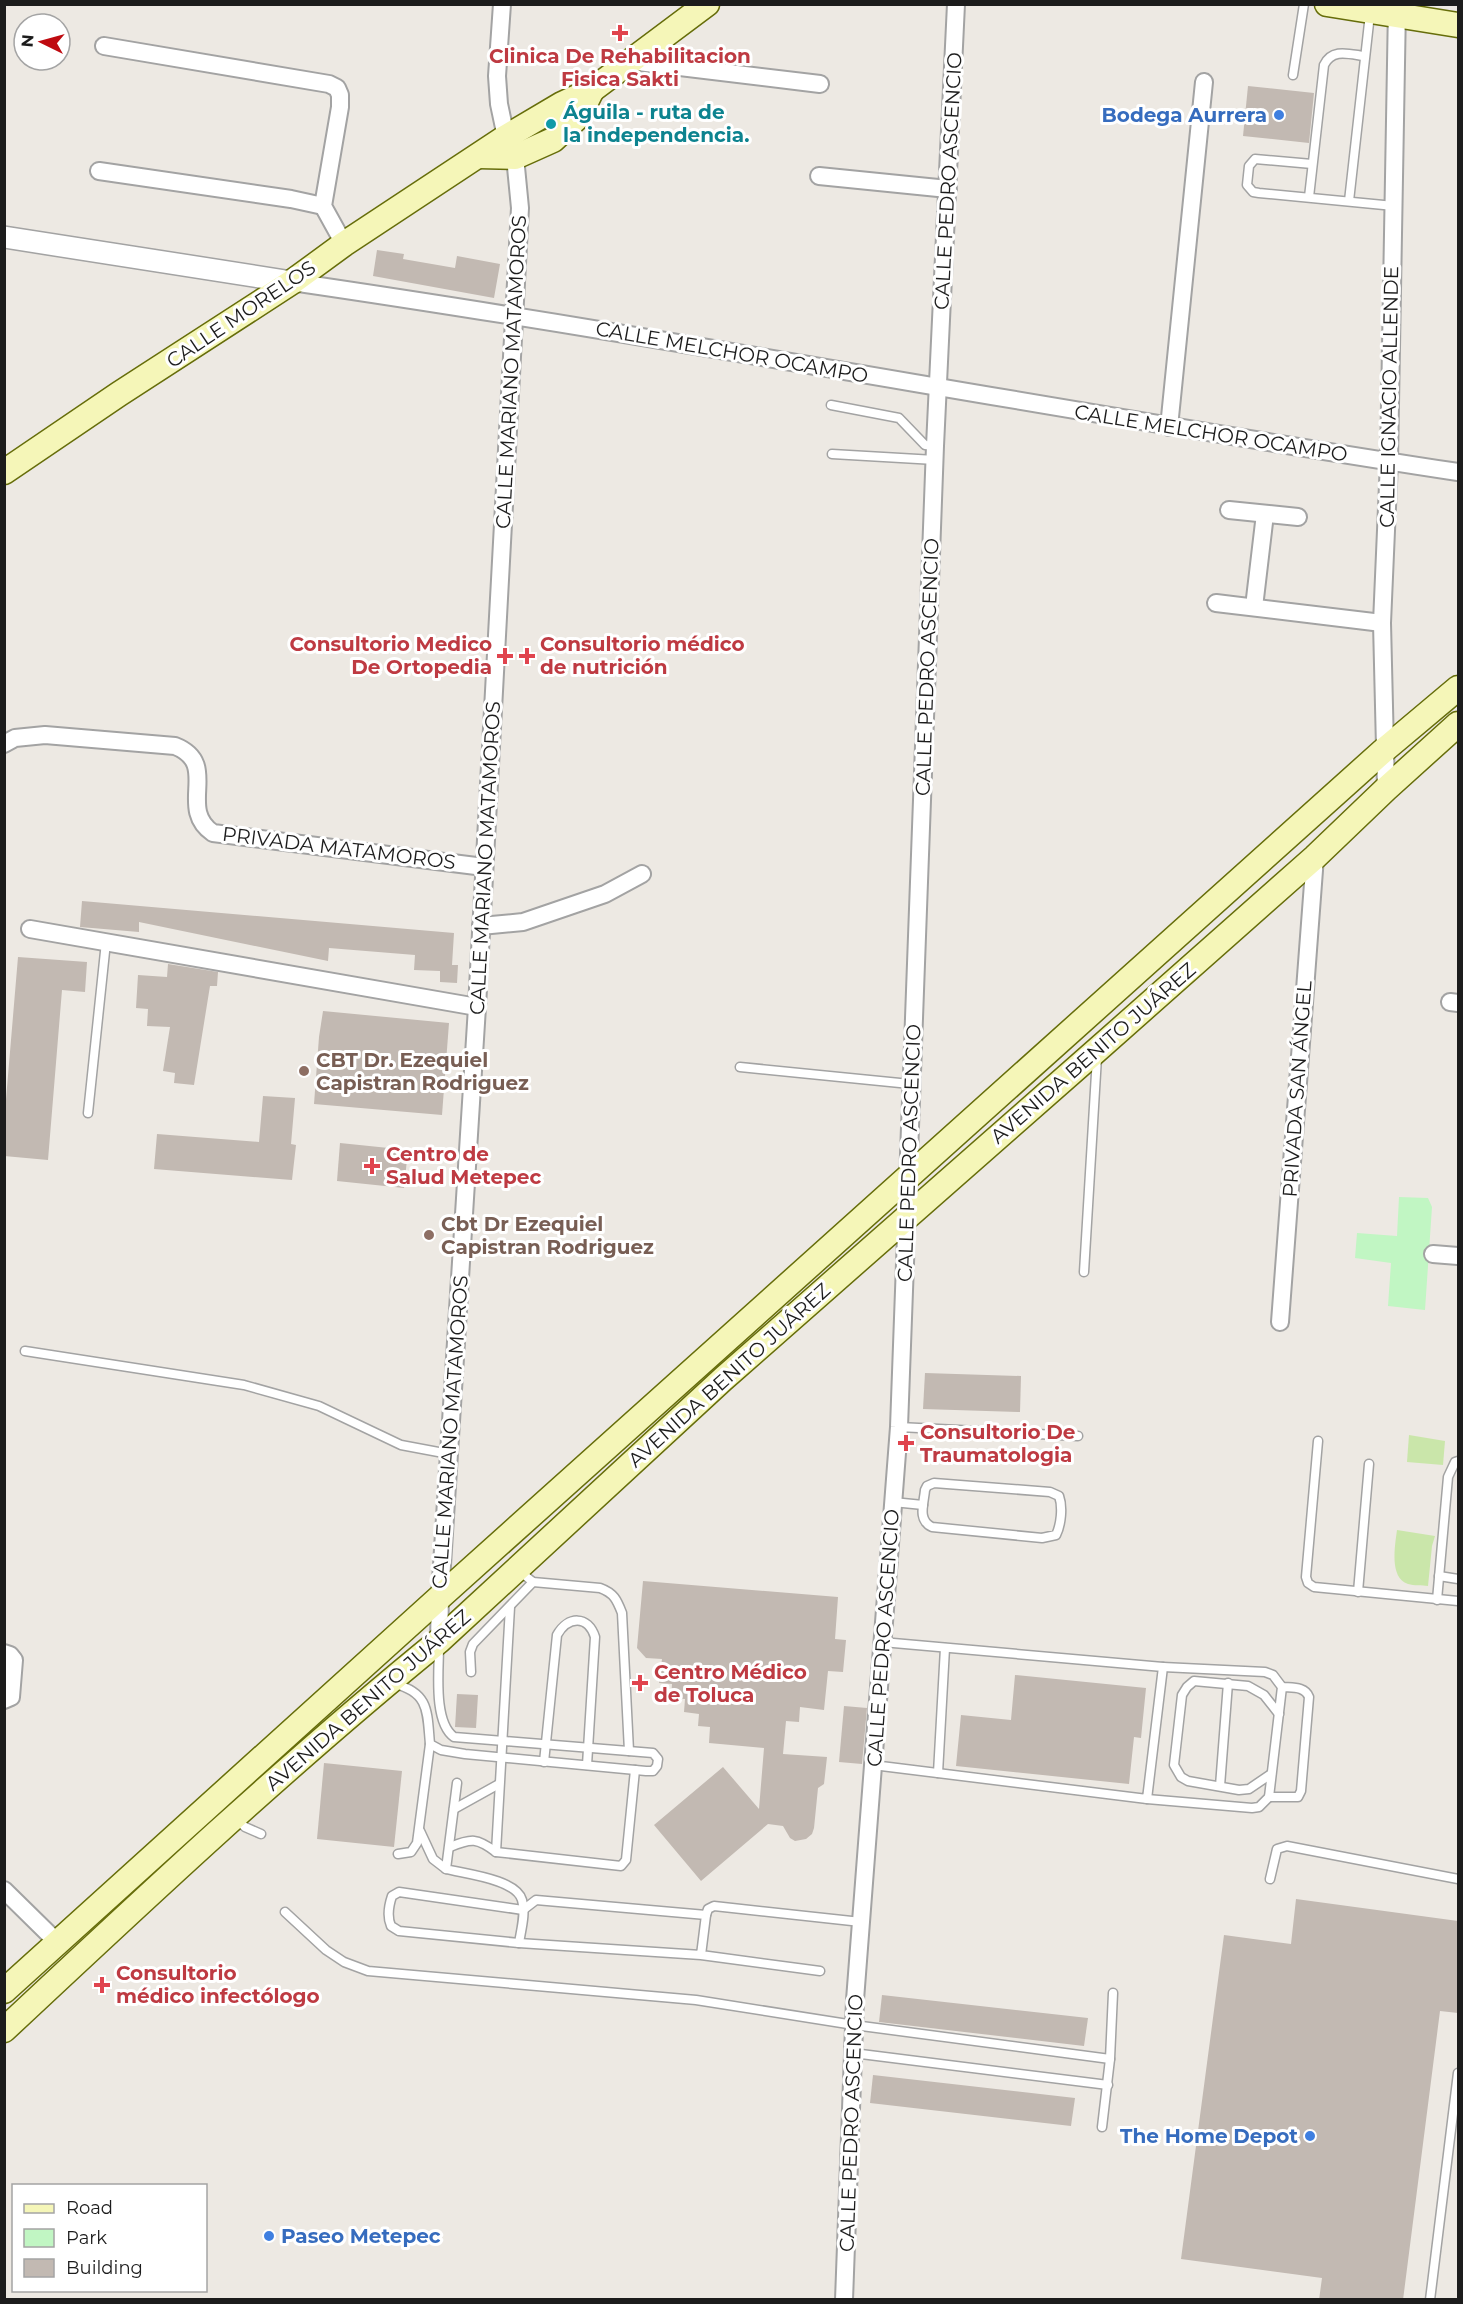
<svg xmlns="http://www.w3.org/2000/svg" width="1463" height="2304" font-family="Montserrat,sans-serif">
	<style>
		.grass { fill: #cae6aa }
		.park { fill: #c1f6c3 }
		.building { fill: #c2b9b2 }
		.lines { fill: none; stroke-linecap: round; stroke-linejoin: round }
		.service-casing { stroke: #a3a3a3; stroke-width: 11 }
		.minor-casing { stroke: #a3a3a3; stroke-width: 20 }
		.tertiary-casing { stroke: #a3a3a3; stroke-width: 24 }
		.secondary-casing { stroke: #666d0a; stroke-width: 27 }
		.service { stroke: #fff; stroke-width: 8 }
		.minor { stroke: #fff; stroke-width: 16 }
		.tertiary { stroke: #fff; stroke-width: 21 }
		.secondary { stroke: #f5f6b8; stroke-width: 24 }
		.health-dot { fill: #e0444e; stroke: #fff; stroke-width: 2 }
		.shop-dot { fill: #3f7fe0; stroke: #fff; stroke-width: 2 }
		.culture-dot { fill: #0f9aa8; stroke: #fff; stroke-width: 2 }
		.education-dot { fill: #8d6e63; stroke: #fff; stroke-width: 2 }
		.labels { text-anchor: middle; stroke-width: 6; stroke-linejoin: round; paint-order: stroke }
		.health-label { font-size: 20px; font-weight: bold; fill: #be3a42; stroke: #fff; text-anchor: start }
		.culture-label { font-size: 20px; font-weight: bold; fill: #0d838f; stroke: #fff; text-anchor: start }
		.shop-label { font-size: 20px; font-weight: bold; fill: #366cbe; stroke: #fff; text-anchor: end }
		.street-label { font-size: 20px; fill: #1c1c1c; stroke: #fff }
		.education-label { font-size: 20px; font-weight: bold; fill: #785e54; stroke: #fff; text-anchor: start }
	</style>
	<rect width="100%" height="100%" fill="#ede9e3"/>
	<g class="grass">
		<polygon points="1409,1435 1445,1441 1443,1465 1407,1462"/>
		<path d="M1397 1530 1435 1536 1432 1546 1428 1586C1422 1585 1414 1586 1408 1584 1389 1578 1395 1545 1397 1530Z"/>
	</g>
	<polygon class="park" points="1399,1197 1428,1198 1432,1207 1425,1310 1388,1306 1391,1263 1355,1258 1357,1233 1397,1236"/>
	<g class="building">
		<polygon points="1248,86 1314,93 1309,143 1243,136"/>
		<polygon points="377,250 404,254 403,259 455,268 457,256 500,264 494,298 373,276"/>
		<polygon points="82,901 454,933 452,965 458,965 457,983 440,982 440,971 414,970 415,955 329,948 328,961 139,922 139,932 80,927"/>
		<polygon points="18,957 87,962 85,992 62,990 48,1160 4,1156 4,1123"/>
		<polygon points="168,964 218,972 217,986 210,986 194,1085 174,1083 175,1073 163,1071 170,1027 147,1026 148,1009 136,1008 138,975 167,977"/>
		<polygon points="323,1011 449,1023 442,1115 314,1104 319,1037"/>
		<polygon points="263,1096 295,1098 291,1144 296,1145 292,1180 154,1169 157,1134 259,1142"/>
		<polygon points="340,1143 408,1150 404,1188 337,1181"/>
		<polygon points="925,1373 1021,1376 1020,1412 923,1409"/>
		<polygon points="643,1581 838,1597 835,1639 846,1640 843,1672 828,1671 824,1710 800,1707 799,1722 786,1721 783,1754 827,1757 824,1784 818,1788 814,1828 812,1834 806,1839 795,1841 790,1838 783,1826 768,1824 701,1881 654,1825 723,1767 759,1809 764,1748 709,1743 710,1727 698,1726 699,1714 684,1712 685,1699 671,1698 672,1684 659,1683 662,1659 646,1658 637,1648"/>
		<polygon points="1015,1675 1146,1688 1141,1738 1134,1737 1129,1784 956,1766 961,1715 1011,1720"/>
		<polygon points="457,1694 478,1695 476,1728 455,1727"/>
		<polygon points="844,1706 867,1708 862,1764 839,1762"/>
		<polygon points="324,1763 402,1771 394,1847 317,1839"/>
		<polygon points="1296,1899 1458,1921 1458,2013 1440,2011 1403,2300 1319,2300 1322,2278 1181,2259 1224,1935 1291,1944"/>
		<polygon points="882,1995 1088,2018 1084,2046 879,2022"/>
		<polygon points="873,2075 1075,2098 1071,2126 870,2103"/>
	</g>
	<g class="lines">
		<g class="service-casing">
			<g id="service">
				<polyline points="1293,75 1304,4"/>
				<polyline points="1312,164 1255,159 1249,166 1247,185 1253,192 1259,193 1394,206"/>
				<path d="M1309 197 1324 65C1332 48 1349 54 1364 56"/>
				<polyline points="1349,201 1370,14"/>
				<polyline points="831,405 899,418 925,445 935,446"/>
				<polyline points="832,454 935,460"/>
				<polyline points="740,1067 910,1084"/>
				<polyline points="88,1113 106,942"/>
				<polyline points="1084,1272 1097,1057"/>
				<polyline points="25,1351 244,1385 319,1406 401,1445 449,1454"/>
				<polyline points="899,1427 1078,1436"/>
				<polyline points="1318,1441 1306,1577 1308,1583 1314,1587 1458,1601"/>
				<path d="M934 1483 1050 1492 1059 1496C1063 1507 1061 1525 1056 1535L1042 1538 932 1527C917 1520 924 1503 925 1490L927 1486Z"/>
				<polyline points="893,1502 923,1505"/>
				<path d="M518 1570 533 1582 600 1588C614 1593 617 1600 622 1613L629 1751"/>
				<polyline points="1439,1576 1458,1579"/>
				<polyline points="1358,1592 1369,1464"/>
				<polyline points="1437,1600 1448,1477 1455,1462 1458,1461"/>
				<polyline points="471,1672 470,1652 473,1644 533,1582"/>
				<path d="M395 1684C430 1693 427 1713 430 1744L441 1750 465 1754 646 1771H653L657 1766 658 1759 653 1753 454 1737C433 1722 439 1670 439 1647"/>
				<path d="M544 1762 557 1635C568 1616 588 1615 595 1637L587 1765"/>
				<polyline points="873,1765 1147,1799 1163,1667 882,1642"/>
				<polyline points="938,1773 945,1648"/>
				<polyline points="1271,1774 1249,1789 1239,1790 1188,1781 1181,1777 1174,1765 1182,1695 1187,1687 1194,1681 1248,1686 1264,1695 1279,1714"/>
				<path d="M457 1783 446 1869C465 1874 516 1879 522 1900 526 1913 521 1930 519 1943"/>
				<polyline points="1220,1786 1228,1683"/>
				<path d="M1269 1797H1298L1301 1791 1309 1697C1305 1686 1292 1688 1282 1687"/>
				<polyline points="1147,1799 1252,1808 1259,1807 1269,1797 1282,1687 1273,1675 1265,1672 1163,1667"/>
				<polyline points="454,1809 499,1784"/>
				<polyline points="236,1819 245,1827 261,1834"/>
				<polyline points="420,1831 433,1859 446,1869"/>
				<path d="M450 1847C472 1838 477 1838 496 1852L621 1866 626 1860 635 1770"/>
				<polyline points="496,1852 510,1607"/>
				<polyline points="398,1854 411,1852 417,1843 430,1744"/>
				<polyline points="1270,1879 1277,1849 1287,1846 1458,1879"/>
				<polyline points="285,1912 326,1950 344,1962 368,1971 696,2000 854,2025 1110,2059"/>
				<polyline points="706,1915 708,1909 714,1906 861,1922"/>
				<path d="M701 1955 706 1915 536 1900 523 1910 399 1892 392 1896C389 1905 387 1917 391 1926L399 1931 519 1943 701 1955 820 1971"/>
				<polyline points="853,2053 1108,2085"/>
				<polyline points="1102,2127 1110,2059 1113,1993"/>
				<polyline points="1430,2300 1458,2073"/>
			</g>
		</g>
		<g class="minor-casing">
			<g id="minor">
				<polyline points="104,46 329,84 337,88 340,95 340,107 323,206 344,244"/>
				<polyline points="630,61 820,84"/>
				<polyline points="99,171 291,199 323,206"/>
				<polyline points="819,176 948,189"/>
				<path d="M292 282C682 339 1069 413 1458 472"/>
				<polyline points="1169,427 1204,82"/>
				<polyline points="1229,510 1298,517"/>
				<polyline points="1216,603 1382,623"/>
				<polyline points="1254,607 1265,514"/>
				<path d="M4 744 15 738 45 735 175 746C221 764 176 808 213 833L484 867"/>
				<polyline points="1386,789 1382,623 1389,461 1397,7"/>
				<polyline points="481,926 523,922 605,894 642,874"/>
				<polyline points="30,929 477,1007"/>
				<polyline points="1450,1002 1458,1003"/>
				<polyline points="1433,1254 1458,1256"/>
				<polyline points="1280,1322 1315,857"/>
				<polyline points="439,1641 440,1597 477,1007 520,208 515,157 506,137 499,104 497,76 502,4"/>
				<polyline points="4,1653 10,1655 14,1660 11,1697 4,1700"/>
				<polyline points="4,1890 57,1942"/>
				<polyline points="844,2300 855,2000 899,1427 935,446 956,4"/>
			</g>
		</g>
		<g class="tertiary-casing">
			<polyline id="tertiary" points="4,237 292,282"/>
		</g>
		<g class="secondary-casing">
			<g id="secondary">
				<polyline points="1327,4 1458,25"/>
				<polyline points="479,156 515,157 553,140 579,116 592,90"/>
				<polyline points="4,472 119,394 292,282 344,244 506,137 562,104 592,90 707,4"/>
				<polyline points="4,1991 440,1597 1383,751 1458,688"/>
				<path d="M4 2030C146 1897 288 1764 439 1641L723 1379 1097 1050 1315 857 1386 789 1458 724"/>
			</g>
		</g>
		<use href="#service" class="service"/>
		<use href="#minor" class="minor"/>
		<use href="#tertiary" class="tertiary"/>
		<use href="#secondary" class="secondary"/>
	</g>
	<g class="health-dot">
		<path d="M617 24h6v6h6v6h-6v6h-6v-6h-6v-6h6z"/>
		<path d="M502 647h6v6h6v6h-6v6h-6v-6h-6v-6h6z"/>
		<path d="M524 647h6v6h6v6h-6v6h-6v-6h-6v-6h6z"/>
		<path d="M369 1157h6v6h6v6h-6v6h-6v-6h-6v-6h6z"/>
		<path d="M903 1434h6v6h6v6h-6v6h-6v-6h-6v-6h6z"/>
		<path d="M637 1674h6v6h6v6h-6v6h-6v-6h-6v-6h6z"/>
		<path d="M99 1976h6v6h6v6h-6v6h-6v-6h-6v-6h6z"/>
	</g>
	<g class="shop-dot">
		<circle cx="1279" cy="115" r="6"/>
		<circle cx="1310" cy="2136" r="6"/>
		<circle cx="269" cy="2236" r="6"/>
	</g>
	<circle class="culture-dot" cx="551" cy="124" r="6"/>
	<g class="education-dot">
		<circle cx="304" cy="1071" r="6"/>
		<circle cx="429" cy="1235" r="6"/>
	</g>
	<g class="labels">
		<g class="health-label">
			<text x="620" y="63" text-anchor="middle">Clinica De Rehabilitacion<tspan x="620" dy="23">Fisica Sakti</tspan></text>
			<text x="492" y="651" text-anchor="end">Consultorio Medico<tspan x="492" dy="23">De Ortopedia</tspan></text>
			<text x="540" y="651">Consultorio médico<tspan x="540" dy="23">de nutrición</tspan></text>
			<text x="386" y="1161">Centro de<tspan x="386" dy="23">Salud Metepec</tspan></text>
			<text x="920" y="1439">Consultorio De<tspan x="920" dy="23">Traumatologia</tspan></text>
			<text x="654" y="1679">Centro Médico<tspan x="654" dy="23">de Toluca</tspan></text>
			<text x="116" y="1980">Consultorio<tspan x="116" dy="23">médico infectólogo</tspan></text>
		</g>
		<g class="culture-label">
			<text x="563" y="119">Águila - ruta de<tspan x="563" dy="23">la independencia.</tspan></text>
		</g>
		<g class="shop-label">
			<text x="1267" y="122">Bodega Aurrera</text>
			<text x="1298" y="2143">The Home Depot</text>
			<text x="281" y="2243" text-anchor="start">Paseo Metepec</text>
		</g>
		<g class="street-label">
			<text transform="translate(948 181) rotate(-87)" y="7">CALLE PEDRO ASCENCIO</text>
			<text transform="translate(241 314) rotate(-34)" y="7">CALLE MORELOS</text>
			<text transform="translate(732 352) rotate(10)" y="7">CALLE MELCHOR OCAMPO</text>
			<text transform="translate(511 372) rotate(-87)" y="7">CALLE MARIANO MATAMOROS</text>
			<text transform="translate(1389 397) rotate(-89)" y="7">CALLE IGNACIO ALLENDE</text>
			<text transform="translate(1211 433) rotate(9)" y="7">CALLE MELCHOR OCAMPO</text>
			<text transform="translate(927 667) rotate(-88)" y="7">CALLE PEDRO ASCENCIO</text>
			<text transform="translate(339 848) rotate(7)" y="7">PRIVADA MATAMOROS</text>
			<text transform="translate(485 858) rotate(-87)" y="7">CALLE MARIANO MATAMOROS</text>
			<text transform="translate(1093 1053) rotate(-41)" y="7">AVENIDA BENITO JUÁREZ</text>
			<text transform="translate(1297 1089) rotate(-86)" y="7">PRIVADA SAN ÁNGEL</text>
			<text transform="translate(909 1153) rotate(-88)" y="7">CALLE PEDRO ASCENCIO</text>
			<text transform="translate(729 1375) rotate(-42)" y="7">AVENIDA BENITO JUÁREZ</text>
			<text transform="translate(450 1432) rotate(-86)" y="7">CALLE MARIANO MATAMOROS</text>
			<text transform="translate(883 1638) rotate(-86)" y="7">CALLE PEDRO ASCENCIO</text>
			<text transform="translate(368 1700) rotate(-41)" y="7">AVENIDA BENITO JUÁREZ</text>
			<text transform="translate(851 2123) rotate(-88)" y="7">CALLE PEDRO ASCENCIO</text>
		</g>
		<g class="education-label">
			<text x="316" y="1067">CBT Dr. Ezequiel<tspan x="316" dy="23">Capistran Rodriguez</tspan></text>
			<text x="441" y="1231">Cbt Dr Ezequiel<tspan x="441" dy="23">Capistran Rodriguez</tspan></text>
		</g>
	</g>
	<rect width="1463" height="2304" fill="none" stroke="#1c1c1c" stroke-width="12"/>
	<rect x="12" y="2184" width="195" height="108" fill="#ffffff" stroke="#a4a4a4" stroke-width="1.5"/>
	<rect x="24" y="2204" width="30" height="9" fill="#f5f6b8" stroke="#a4a4a4" stroke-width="1.5"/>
	<text x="66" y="2214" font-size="18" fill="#1c1c1c">Road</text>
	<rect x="24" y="2229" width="30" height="18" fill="#c1f6c3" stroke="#a4a4a4" stroke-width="1.5"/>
	<text x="66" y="2244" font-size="18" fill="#1c1c1c">Park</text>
	<rect x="24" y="2259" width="30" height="18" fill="#c2b9b2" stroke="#a4a4a4" stroke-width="1.5"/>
	<text x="66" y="2274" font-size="18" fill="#1c1c1c">Building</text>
	<g transform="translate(42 42) rotate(275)"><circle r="28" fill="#ffffff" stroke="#a4a4a4" stroke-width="1.5"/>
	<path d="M0-4.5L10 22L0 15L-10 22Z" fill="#bf0a10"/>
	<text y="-9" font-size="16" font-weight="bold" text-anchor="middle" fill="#1c1c1c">N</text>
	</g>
</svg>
